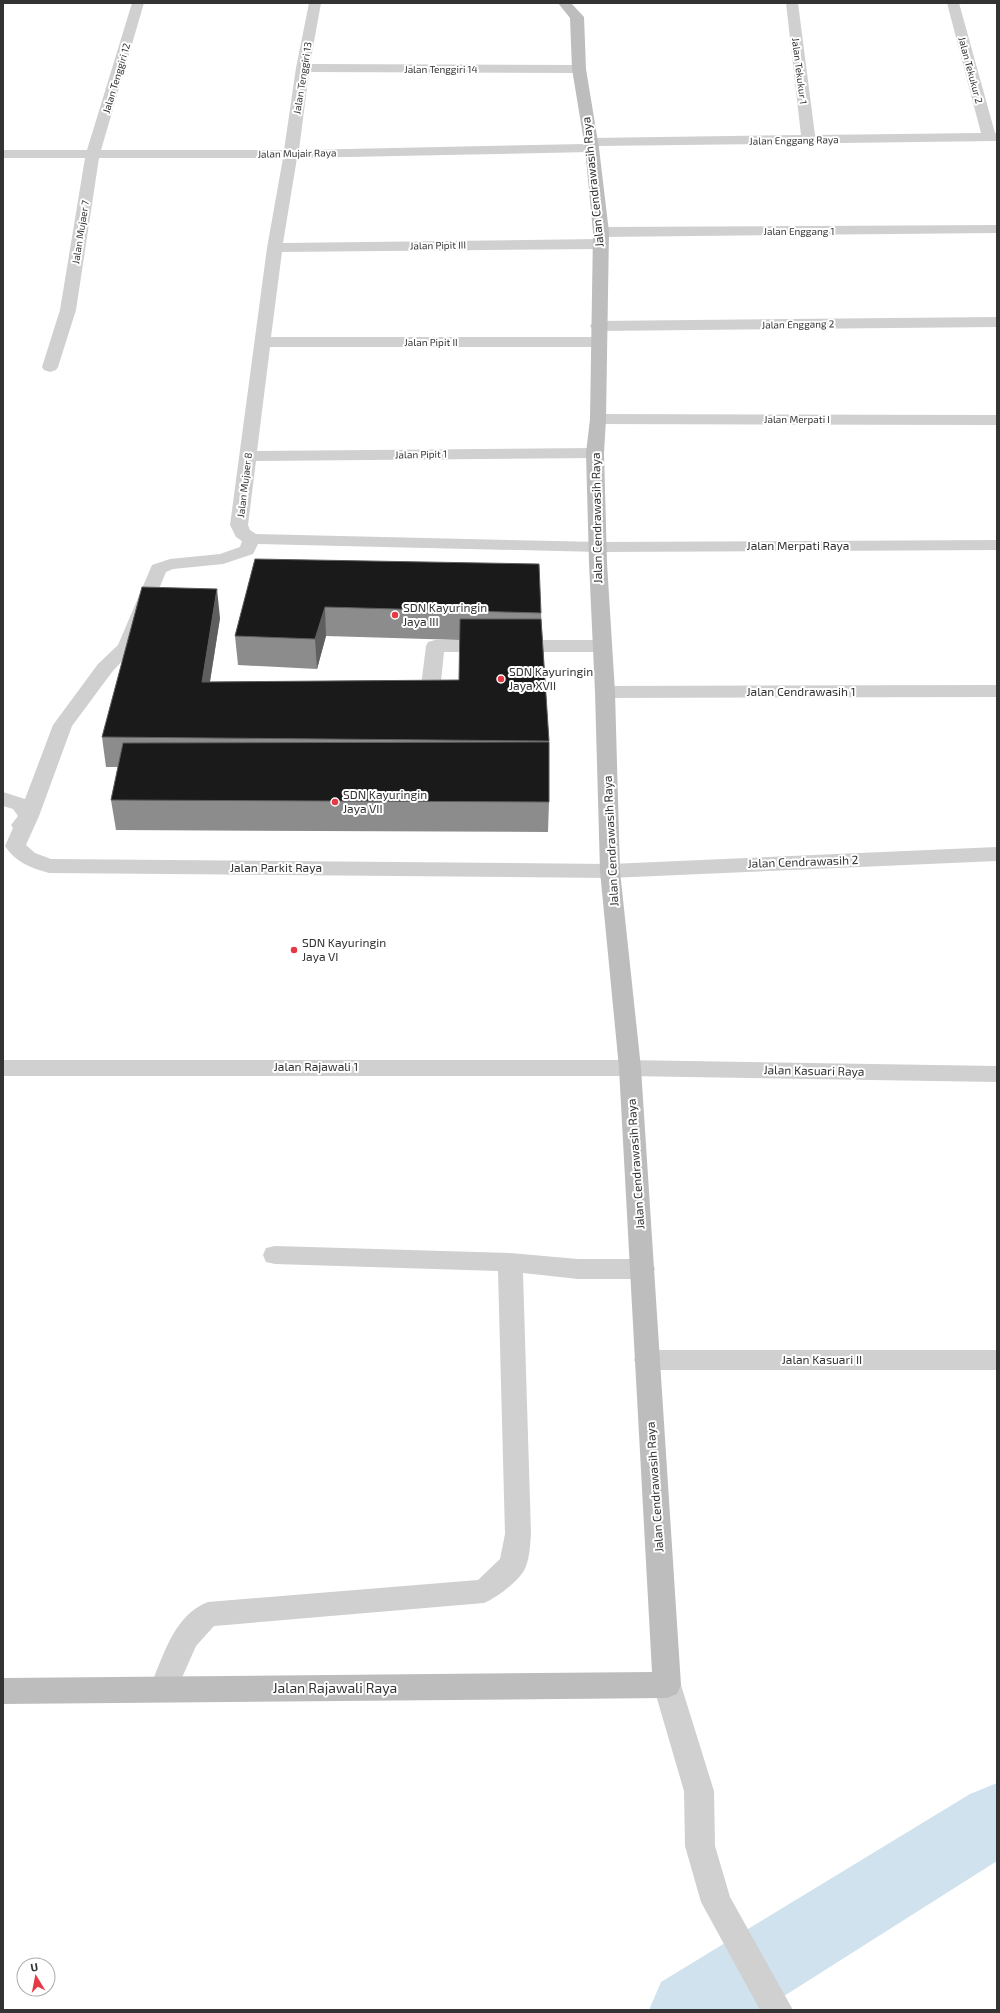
<svg xmlns="http://www.w3.org/2000/svg" width="1000" height="2013" font-family="'Exo 2',sans-serif">
	<style>
		.lines { fill: none; stroke-linecap: round; stroke-linejoin: round }
		.canal { fill: #cfe2ee; fill-rule: evenodd }
		.lane { fill: #d0d0d0; fill-rule: evenodd }
		.street { fill: #d0d0d0; fill-rule: evenodd }
		.secondary { fill: #bdbdbd; fill-rule: evenodd }
		.wall { fill: #8c8c8c }
		.shaded-wall { fill: #5f5f5f }
		.building { fill: #1a1a1a; stroke: #5f5f5f }
		.poi-dot { fill: #e63946; stroke: #fff; stroke-width: 1.5 }
		.labels { text-anchor: middle; stroke-width: 4; stroke-linejoin: round; paint-order: stroke }
		.far-street-label { font-size: 10px; fill: #333; stroke: #fff }
		.street-label { font-size: 12px; fill: #333; stroke: #fff }
		.poi-label { font-size: 12px; fill: #333; stroke: #fff; text-anchor: start }
		.near-street-label { font-size: 14px; fill: #333; stroke: #fff }
	</style>
	<rect width="100%" height="100%" fill="#fff"/>
	<g class="lines">
		<polygon class="canal" points="997,1783 997,1861 762,2010 649,2010 661,1982 970,1794"/>
		<g class="lane">
			<polygon points="435,640 602,640 609,642 611,646 609,650 602,652 444,652 440,691 437,695 411,698 404,696 401,692 404,688 421,686 426,646 428,642"/>
			<path d="M275 1246 510 1253 578 1259H643L652 1262 655 1269 652 1276 643 1279H578L523 1273 531 1534C530 1544 530 1556 526 1566 522 1579 497 1598 484 1603L214 1626 196 1646 173 1698 163 1702 153 1698 149 1689C163 1658 173 1615 208 1602L478 1580 500 1559 505 1534 498 1271 275 1264 266 1262 263 1255 266 1248Z"/>
		</g>
		<g class="street">
			<path d="M132 3H144L101 150H284L296 68 309 3H321L310 64 579 65 584 66 586 69 584 72 579 73 309 72 299 150 585 144 584 142 586 139 591 138 801 135 786 3H798L815 135 981 133 947 3H959L995 133H997V141L598 146 599 148 597 151 592 152 297 158 283 243 600 239 605 241 608 244 605 247 600 249 282 252 271 337H599L605 339 607 342 605 345 599 347H270L257 451 595 448 601 449 604 453 601 457 595 458 256 461 248 525 250 530 256 534 599 542 997 540V550L599 552 258 544 253 554 223 564 173 569 166 572 135 647 112 672 72 726 39 816 26 845 35 853 51 859 610 864 997 847V861L610 878 49 873C31 868 15 862 5 846L13 828 11 825 18 816 13 809 3 806V792L25 799 53 725 98 664 118 645 152 565 170 559 220 554 240 547 242 541 236 537 230 525 267 248 283 158H99L76 310 58 367 56 370 50 372 44 370 42 367 60 310 85 158H3V150H87Z"/>
			<polygon points="997,225 997,233 601,237 596,235 593,232 596,229 601,227"/>
			<polygon points="997,317 997,327 598,331 592,329 590,326 592,323 598,321"/>
			<polygon points="598,414 997,415 997,425 598,424 592,423 590,419 592,415"/>
			<polygon points="997,685 997,697 605,698 598,696 595,692 598,688 605,686"/>
			<polygon points="3,1060 626,1060 997,1066 997,1082 626,1076 3,1076"/>
			<polygon points="647,1350 997,1350 997,1370 647,1370 638,1367 634,1360 638,1353"/>
			<polygon points="667,1672 677,1676 681,1685 714,1791 715,1846 730,1897 793,2010 760,2010 701,1902 685,1846 684,1791 653,1685 657,1676"/>
		</g>
		<polygon class="secondary" points="558,3 571,3 584,17 586,69 599,148 609,232 606,419 604,453 607,563 615,692 620,871 641,1068 681,1685 677,1694 667,1698 3,1704 3,1678 652,1672 619,1068 600,871 595,692 589,563 586,453 590,419 593,232 585,148 572,69 570,18"/>
	</g>
	<polygon class="wall" points="255,559 541,613 549,742 549,802 548,832 116,830 111,800 118,767 106,767 102,737 220,618 210,682 459,680 460,640 326,636 317,669 238,665 235,636"/>
	<g class="shaded-wall">
		<polygon points="217,589 220,618 205,712 202,682"/>
		<polygon points="325,607 326,636 317,669 315,639"/>
	</g>
	<g class="building">
		<polygon points="255,559 539,564 541,613 325,607 315,639 235,636"/>
		<polygon points="142,587 217,589 202,682 459,680 460,619 541,619 549,741 102,737"/>
		<polygon points="549,742 549,802 111,800 123,743"/>
	</g>
	<g class="poi-dot">
		<circle cx="395" cy="615" r="4"/>
		<circle cx="501" cy="679" r="4"/>
		<circle cx="335" cy="802" r="4"/>
		<circle cx="294" cy="950" r="4"/>
	</g>
	<g class="labels">
		<g class="far-street-label">
			<text x="441" y="73">Jalan Tenggiri 14</text>
			<text transform="translate(971 70) rotate(75)" y="4">Jalan Tekukur 2</text>
			<text transform="translate(800 71) rotate(83)" y="4">Jalan Tekukur 1</text>
			<text transform="translate(116 78) rotate(-73)" y="4">Jalan Tenggiri 12</text>
			<text transform="translate(302 78) rotate(-81)" y="4">Jalan Tenggiri 13</text>
			<text transform="translate(794 140) rotate(-1)" y="4">Jalan Enggang Raya</text>
			<text transform="translate(297 153) rotate(-1)" y="4">Jalan Mujair Raya</text>
			<text x="799" y="235">Jalan Enggang 1</text>
			<text transform="translate(80 232) rotate(-81)" y="4">Jalan Mujaer 7</text>
			<text transform="translate(438 245) rotate(-1)" y="4">Jalan Pipit III</text>
			<text transform="translate(798 324) rotate(-1)" y="4">Jalan Enggang 2</text>
			<text x="431" y="346">Jalan Pipit II</text>
			<text x="797" y="423">Jalan Merpati I</text>
			<text transform="translate(421 454) rotate(-1)" y="4">Jalan Pipit 1</text>
			<text transform="translate(244 485) rotate(-83)" y="4">Jalan Mujaer 8</text>
		</g>
		<g class="street-label">
			<text transform="translate(593 182) rotate(-96)" y="4">Jalan Cendrawasih Raya</text>
			<text transform="translate(597 518) rotate(-91)" y="4">Jalan Cendrawasih Raya</text>
			<text x="798" y="550">Jalan Merpati Raya</text>
			<text x="801" y="696">Jalan Cendrawasih 1</text>
			<text transform="translate(611 841) rotate(-93)" y="4">Jalan Cendrawasih Raya</text>
			<text transform="translate(803 862) rotate(-2)" y="4">Jalan Cendrawasih 2</text>
			<text x="276" y="872">Jalan Parkit Raya</text>
			<text x="316" y="1071">Jalan Rajawali 1</text>
			<text transform="translate(814 1071) rotate(1)" y="4">Jalan Kasuari Raya</text>
			<text transform="translate(636 1164) rotate(-94)" y="4">Jalan Cendrawasih Raya</text>
			<text x="822" y="1364">Jalan Kasuari II</text>
			<text transform="translate(655 1487) rotate(-94)" y="4">Jalan Cendrawasih Raya</text>
		</g>
		<g class="poi-label">
			<text x="403" y="612">SDN Kayuringin<tspan x="403" dy="14">Jaya III</tspan></text>
			<text x="509" y="676">SDN Kayuringin<tspan x="509" dy="14">Jaya XVII</tspan></text>
			<text x="343" y="799">SDN Kayuringin<tspan x="343" dy="14">Jaya VII</tspan></text>
			<text x="302" y="947">SDN Kayuringin<tspan x="302" dy="14">Jaya VI</tspan></text>
		</g>
		<g class="near-street-label">
			<text x="335" y="1693">Jalan Rajawali Raya</text>
		</g>
	</g>
	<rect width="1000" height="2013" fill="none" stroke="#333333" stroke-width="8"/>
	<g transform="translate(36 1977) rotate(350)"><circle r="19" fill="#ffffff" stroke="#adadad"/>
	<path d="M0-3L7 15L0 10L-7 15Z" fill="#e63946"/>
	<text y="-6" font-size="11" font-weight="bold" text-anchor="middle" fill="#333333">U</text>
	</g>
</svg>
